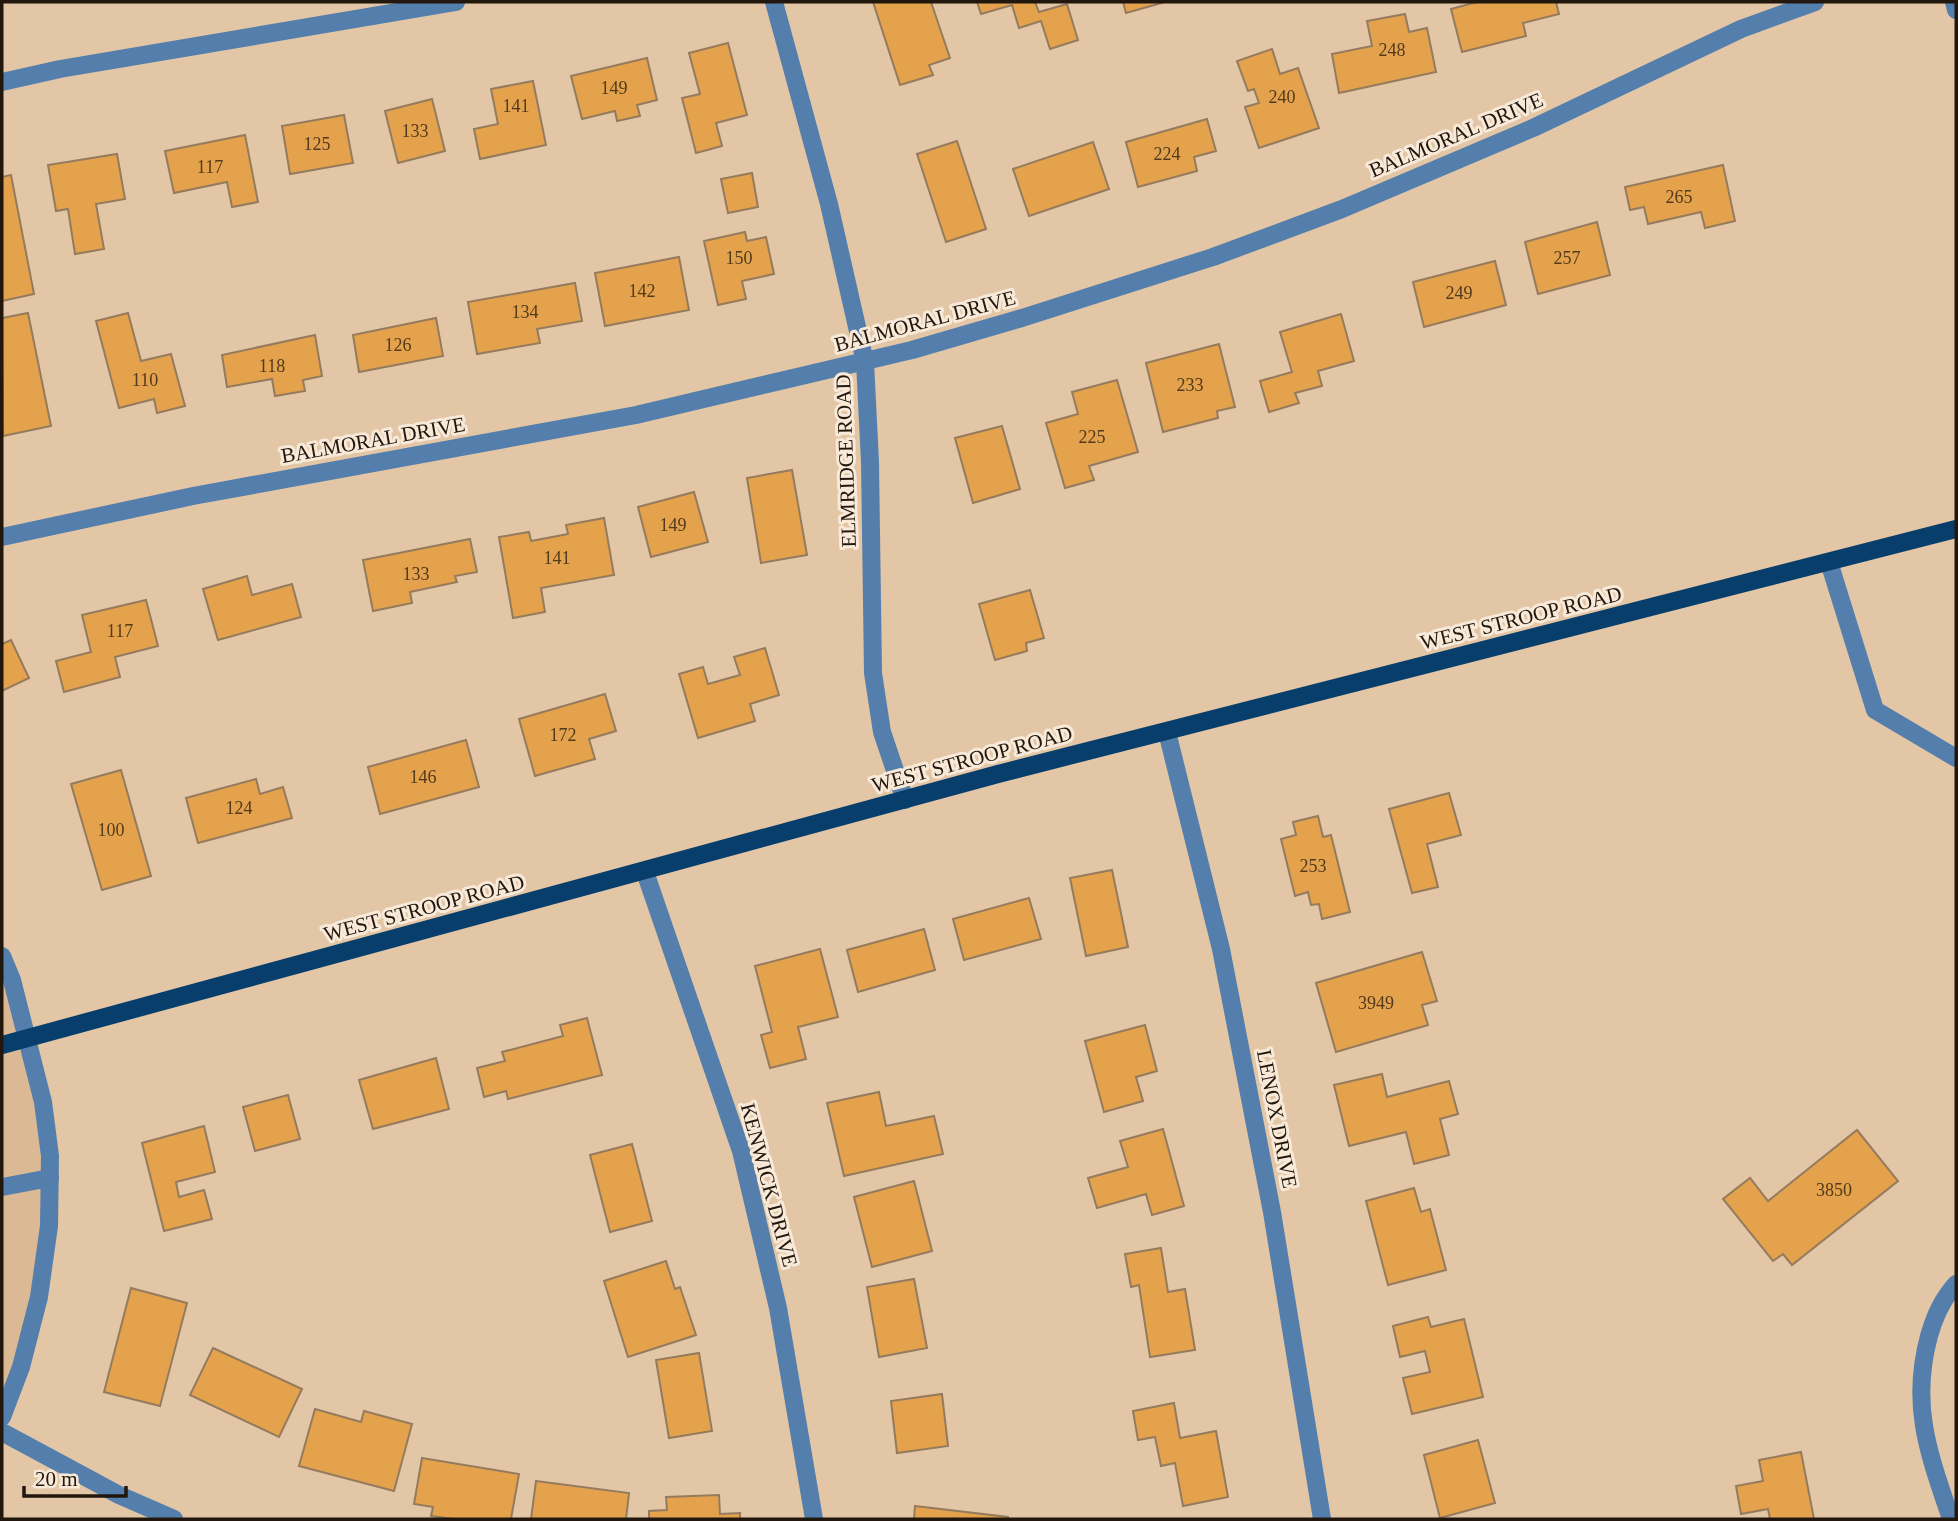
<svg xmlns="http://www.w3.org/2000/svg" width="1958" height="1521" font-family="Georgia,serif">
	<style>
		.built { fill: #dab994 }
		.building { fill: #e5a24c; stroke: #957b5e; stroke-width: 2 }
		.lines { fill: none; stroke-linecap: round; stroke-linejoin: round }
		.minor { stroke: #547fad; stroke-width: 18 }
		.major { stroke: #073e6c; stroke-width: 18 }
		.labels { text-anchor: middle; stroke-width: 6; stroke-linejoin: round; paint-order: stroke }
		.number-label { font-size: 18px; fill: #523a1c }
		.street-label { font-size: 21px; fill: #21170c; stroke: #f8e9d9 }
	</style>
	<rect width="100%" height="100%" fill="#e2c6a6"/>
	<polygon class="built" points="2,956 43,1102 49,1226 2,1417"/>
	<g class="building">
		<polygon points="873,2 931,2 950,58 929,65 933,75 900,85"/>
		<polygon points="977,2 1035,2 1039,12 1067,4 1078,40 1050,49 1041,21 1019,28 1012,5 981,14"/>
		<polygon points="1123,2 1165,2 1126,13"/>
		<polygon points="1477,2 1556,2 1559,14 1523,23 1526,36 1462,52 1451,9"/>
		<polygon points="1405,14 1409,32 1427,28 1436,72 1339,93 1332,54 1372,46 1367,21"/>
		<polygon points="728,43 747,115 716,123 722,146 696,153 682,98 700,94 689,53"/>
		<polygon points="1272,49 1280,74 1298,68 1319,128 1259,148 1245,107 1259,103 1254,89 1248,91 1237,61"/>
		<polygon points="647,58 657,100 637,105 640,116 617,121 615,111 582,119 571,76"/>
		<polygon points="533,81 546,145 480,159 474,129 498,124 491,89"/>
		<polygon points="432,99 445,151 398,163 385,111"/>
		<polygon points="344,115 353,163 290,174 282,126"/>
		<polygon points="1207,119 1216,151 1194,157 1197,171 1138,187 1126,142"/>
		<polygon points="245,135 258,202 232,207 227,182 174,193 165,151"/>
		<polygon points="957,141 986,229 946,242 917,154"/>
		<polygon points="1093,142 1109,189 1029,216 1013,169"/>
		<polygon points="117,154 125,199 96,204 104,249 75,254 68,209 56,211 48,165"/>
		<polygon points="1723,165 1735,221 1705,228 1701,212 1648,224 1644,207 1630,210 1625,187"/>
		<polygon points="752,173 758,207 728,213 721,179"/>
		<polygon points="11,175 34,294 2,301 2,177"/>
		<polygon points="1597,222 1610,275 1538,294 1525,242"/>
		<polygon points="745,232 747,241 766,237 774,274 742,281 746,299 718,305 704,241"/>
		<polygon points="679,257 689,310 605,326 595,273"/>
		<polygon points="1495,261 1506,305 1424,327 1413,282"/>
		<polygon points="575,283 582,321 537,329 540,343 477,354 468,302"/>
		<polygon points="28,313 51,426 3,436 2,318"/>
		<polygon points="128,313 141,361 171,354 185,406 157,413 154,399 119,408 96,321"/>
		<polygon points="1341,314 1354,361 1318,371 1322,386 1295,393 1299,403 1269,412 1260,381 1292,372 1280,332"/>
		<polygon points="436,318 443,356 359,372 353,335"/>
		<polygon points="315,335 322,376 303,380 305,391 275,396 272,379 227,387 222,355"/>
		<polygon points="1219,344 1235,407 1217,411 1218,418 1163,432 1146,363"/>
		<polygon points="1117,380 1138,452 1089,466 1094,480 1065,488 1046,423 1078,414 1072,392"/>
		<polygon points="1002,426 1020,489 973,503 955,438"/>
		<polygon points="792,470 807,555 761,563 747,478"/>
		<polygon points="694,492 708,542 651,557 638,507"/>
		<polygon points="604,518 614,575 541,588 545,612 513,618 499,537 529,532 531,541 568,534 566,525"/>
		<polygon points="470,539 477,572 455,576 457,582 410,592 412,603 373,611 363,560"/>
		<polygon points="247,576 252,595 292,584 301,617 218,640 203,589"/>
		<polygon points="1030,590 1044,638 1026,643 1027,651 995,660 979,604"/>
		<polygon points="146,600 158,646 115,657 120,677 64,692 56,661 91,652 82,615"/>
		<polygon points="11,640 29,678 2,691 2,644"/>
		<polygon points="765,648 779,695 750,704 755,721 698,738 679,674 703,667 708,684 740,675 734,657"/>
		<polygon points="605,694 616,731 589,739 595,759 535,776 519,719"/>
		<polygon points="466,740 479,787 380,814 368,767"/>
		<polygon points="121,770 151,876 102,890 71,784"/>
		<polygon points="256,779 260,794 283,787 292,818 198,843 186,798"/>
		<polygon points="1449,793 1461,835 1427,844 1438,887 1412,893 1389,809"/>
		<polygon points="1318,816 1323,837 1331,835 1350,912 1322,919 1319,904 1311,905 1308,892 1295,896 1281,839 1296,835 1293,822"/>
		<polygon points="1112,870 1128,947 1086,956 1070,878"/>
		<polygon points="1029,898 1041,939 964,960 953,919"/>
		<polygon points="924,929 935,970 858,992 847,950"/>
		<polygon points="820,949 838,1017 798,1027 806,1059 770,1068 761,1035 772,1032 755,966"/>
		<polygon points="1422,952 1437,1001 1422,1005 1428,1025 1336,1052 1316,983"/>
		<polygon points="587,1018 602,1075 508,1099 506,1091 484,1097 477,1068 505,1061 502,1052 563,1036 560,1025"/>
		<polygon points="1145,1025 1157,1071 1136,1077 1143,1101 1104,1112 1085,1041"/>
		<polygon points="436,1058 449,1109 373,1129 359,1080"/>
		<polygon points="1382,1074 1387,1097 1449,1081 1458,1114 1440,1119 1449,1155 1414,1164 1406,1132 1349,1146 1334,1085"/>
		<polygon points="879,1092 886,1126 934,1116 943,1154 844,1176 827,1103"/>
		<polygon points="288,1095 300,1139 255,1151 243,1107"/>
		<polygon points="204,1126 215,1172 176,1182 179,1197 204,1190 212,1219 164,1231 142,1143"/>
		<polygon points="1163,1129 1184,1206 1152,1215 1146,1194 1097,1208 1088,1178 1128,1167 1120,1141"/>
		<polygon points="1857,1130 1898,1181 1792,1265 1783,1254 1773,1261 1723,1199 1750,1178 1768,1201"/>
		<polygon points="632,1144 652,1221 610,1232 590,1155"/>
		<polygon points="914,1181 932,1251 872,1267 854,1197"/>
		<polygon points="1414,1188 1421,1212 1430,1209 1446,1270 1388,1285 1366,1201"/>
		<polygon points="1161,1248 1168,1292 1185,1289 1195,1350 1150,1357 1139,1285 1131,1287 1125,1254"/>
		<polygon points="666,1261 675,1289 680,1287 696,1335 628,1357 604,1281"/>
		<polygon points="914,1279 927,1348 879,1357 867,1287"/>
		<polygon points="131,1288 187,1303 160,1406 104,1392"/>
		<polygon points="1428,1317 1431,1327 1464,1319 1483,1397 1412,1414 1403,1378 1430,1372 1425,1351 1400,1357 1393,1326"/>
		<polygon points="213,1348 302,1389 279,1437 190,1395"/>
		<polygon points="699,1353 712,1431 669,1438 656,1360"/>
		<polygon points="942,1394 948,1446 897,1453 891,1401"/>
		<polygon points="1174,1403 1180,1438 1216,1431 1228,1497 1183,1506 1175,1463 1161,1466 1155,1437 1138,1440 1133,1411"/>
		<polygon points="315,1409 361,1422 364,1411 412,1424 394,1491 299,1466"/>
		<polygon points="1478,1440 1495,1503 1440,1518 1424,1455"/>
		<polygon points="1801,1452 1814,1519 1770,1519 1768,1509 1741,1514 1736,1486 1763,1481 1759,1460"/>
		<polygon points="422,1458 519,1474 511,1519 453,1519 431,1516 433,1507 414,1504"/>
		<polygon points="536,1481 629,1493 626,1519 531,1519"/>
		<polygon points="719,1495 720,1514 740,1513 740,1519 649,1519 649,1511 667,1510 666,1497"/>
		<polygon points="915,1506 1008,1517 1008,1519 914,1519"/>
	</g>
	<g class="lines">
		<g class="minor">
			<polyline points="774,2 829,204 865,362 870,462 873,673 882,732 905,800"/>
			<polyline points="1954,2 1956,10"/>
			<polyline points="2,82 60,69 456,2"/>
			<polyline points="2,537 193,496 636,415 912,350 1022,318 1213,257 1342,209 1533,128 1741,29 1815,2"/>
			<polyline points="1829,562 1875,710 1956,758"/>
			<polyline points="1167,732 1221,949 1272,1212 1322,1519"/>
			<polyline points="645,872 741,1151 778,1308 814,1519"/>
			<polyline points="2,956 12,980 43,1102 50,1156 49,1226 39,1297 21,1367 2,1417"/>
			<polyline points="2,1187 50,1178"/>
			<polyline points="2,1432 119,1495 174,1519"/>
			<path d="M1951 1519C1929 1454 1910 1406 1929 1336 1934 1318 1943 1298 1956 1284"/>
		</g>
		<polyline class="major" points="2,1045 998,774 1956,529"/>
	</g>
	<g class="labels">
		<g class="number-label">
			<text x="1392" y="56">248</text>
			<text x="614" y="94">149</text>
			<text x="1282" y="103">240</text>
			<text x="516" y="112">141</text>
			<text x="415" y="137">133</text>
			<text x="317" y="150">125</text>
			<text x="1167" y="160">224</text>
			<text x="210" y="173">117</text>
			<text x="1679" y="203">265</text>
			<text x="739" y="264">150</text>
			<text x="1567" y="264">257</text>
			<text x="642" y="297">142</text>
			<text x="1459" y="299">249</text>
			<text x="525" y="318">134</text>
			<text x="398" y="351">126</text>
			<text x="272" y="372">118</text>
			<text x="145" y="386">110</text>
			<text x="1190" y="391">233</text>
			<text x="1092" y="443">225</text>
			<text x="673" y="531">149</text>
			<text x="557" y="564">141</text>
			<text x="416" y="580">133</text>
			<text x="120" y="637">117</text>
			<text x="563" y="741">172</text>
			<text x="423" y="783">146</text>
			<text x="239" y="814">124</text>
			<text x="111" y="836">100</text>
			<text x="1313" y="872">253</text>
			<text x="1376" y="1009">3949</text>
			<text x="1834" y="1196">3850</text>
		</g>
		<g class="street-label">
			<text transform="translate(1456 135) rotate(-23)" y="7">BALMORAL DRIVE</text>
			<text transform="translate(925 321) rotate(-15)" y="7">BALMORAL DRIVE</text>
			<text transform="translate(373 440) rotate(-10)" y="7">BALMORAL DRIVE</text>
			<text transform="translate(846 461) rotate(-92)" y="7">ELMRIDGE ROAD</text>
			<text transform="translate(1521 618) rotate(-14)" y="7">WEST STROOP ROAD</text>
			<text transform="translate(972 759) rotate(-15)" y="7">WEST STROOP ROAD</text>
			<text transform="translate(424 908) rotate(-15)" y="7">WEST STROOP ROAD</text>
			<text transform="translate(1277 1119) rotate(79)" y="7">LENOX DRIVE</text>
			<text transform="translate(769 1185) rotate(75)" y="7">KENWICK DRIVE</text>
		</g>
	</g>
	<rect width="1958" height="1521" fill="none" stroke="#21170c" stroke-width="7"/>
	<path d="M24 1486v10h102v-10" fill="none" stroke="#21170c" stroke-width="3.5"/>
	<text x="35" y="1486" font-size="21" fill="#21170c" stroke="#f8e9d9" stroke-width="5" paint-order="stroke">20 m</text>
</svg>
